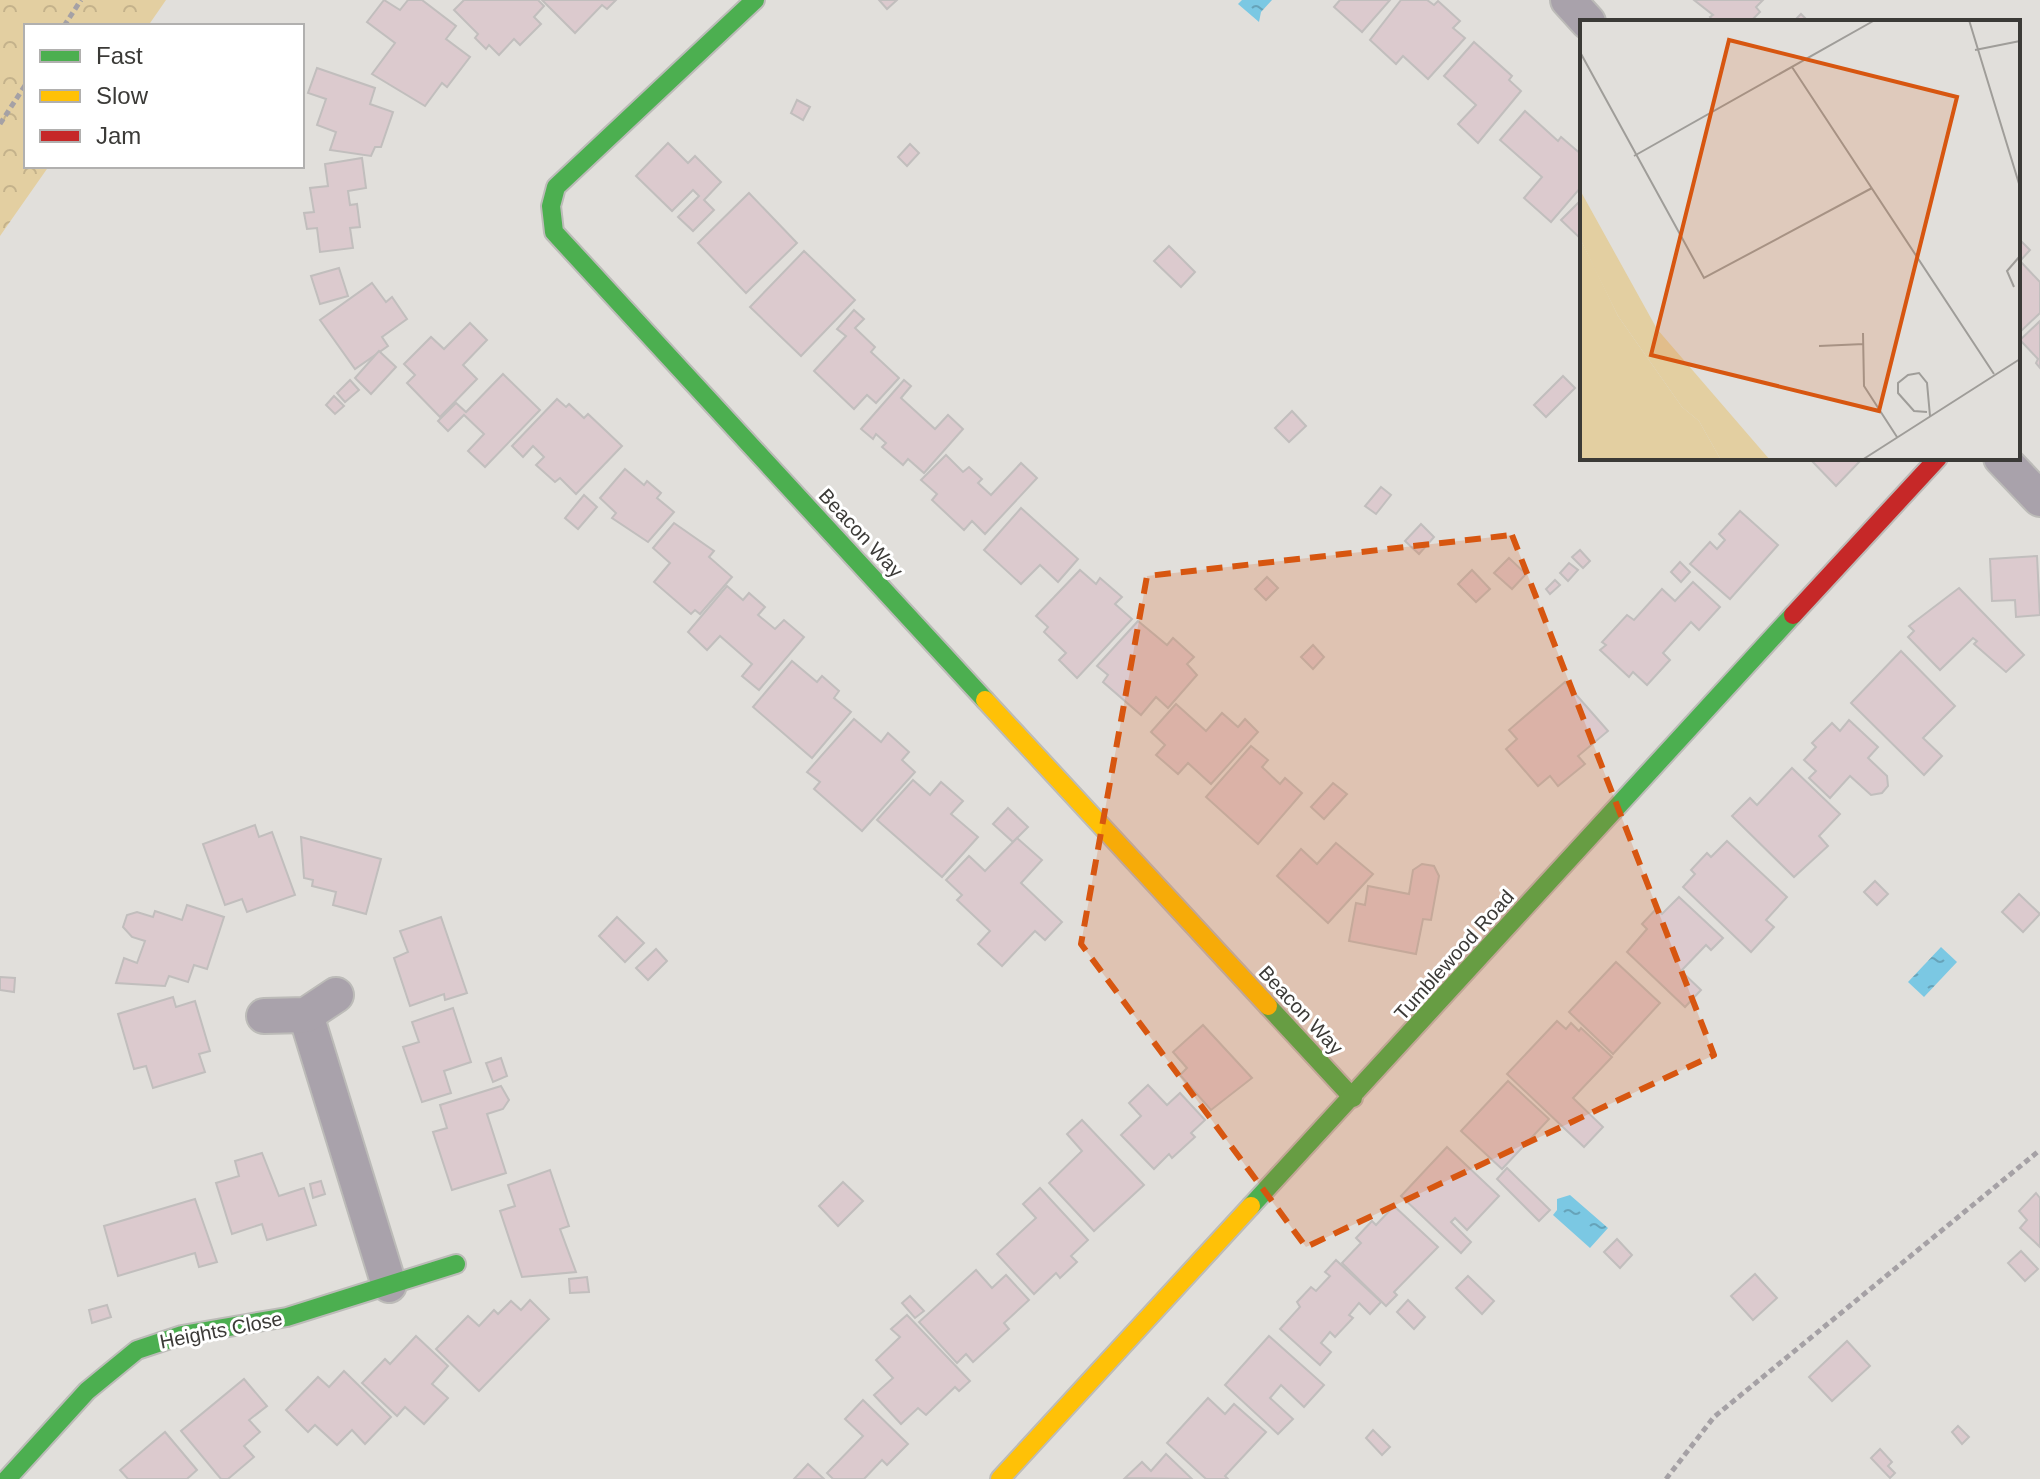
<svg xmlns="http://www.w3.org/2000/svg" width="2040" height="1479" font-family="Arial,sans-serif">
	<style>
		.forest { fill: url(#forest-crowns) }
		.water { fill: url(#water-ripples) }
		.building { fill: #dccace; stroke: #c1bebd; stroke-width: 2 }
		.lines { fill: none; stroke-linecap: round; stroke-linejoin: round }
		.street-casing { stroke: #bcbbb8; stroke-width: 38 }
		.fast-casing { stroke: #bcbbb8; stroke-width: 22 }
		.slow-casing { stroke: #bcbbb8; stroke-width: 22 }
		.jam-casing { stroke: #bcbbb8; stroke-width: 22 }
		.path { stroke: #a5a1a5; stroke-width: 5; stroke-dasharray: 6 4; stroke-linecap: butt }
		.street { stroke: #a9a2ab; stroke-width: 34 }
		.fast { stroke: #4caf50; stroke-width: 18 }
		.slow { stroke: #ffc107; stroke-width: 18 }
		.jam { stroke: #c62828; stroke-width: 18 }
		.marked { fill: #d75610; fill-opacity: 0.2; stroke: #d75610; stroke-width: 6; stroke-dasharray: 16 10; stroke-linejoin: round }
		.labels { text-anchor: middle; stroke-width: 6; stroke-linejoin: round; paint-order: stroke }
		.street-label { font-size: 20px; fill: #3b3a37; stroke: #fff }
		.inset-road { fill: none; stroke: #9f9d99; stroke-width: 2 }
		.view { fill: #d75610; fill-opacity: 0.15; stroke: #d75610; stroke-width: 4 }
		.inset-edge { fill: none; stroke: #3b3a37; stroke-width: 4 }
	</style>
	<defs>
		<pattern id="forest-crowns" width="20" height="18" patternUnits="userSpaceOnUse" patternTransform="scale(2)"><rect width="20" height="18" fill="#e3cfa1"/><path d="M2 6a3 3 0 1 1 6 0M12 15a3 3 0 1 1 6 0" fill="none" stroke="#c4b28b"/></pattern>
		<pattern id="water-ripples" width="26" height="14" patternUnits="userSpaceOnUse" patternTransform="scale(2)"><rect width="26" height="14" fill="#7bc8e3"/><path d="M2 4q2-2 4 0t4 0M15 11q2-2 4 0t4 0" fill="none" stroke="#66a3b9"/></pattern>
	</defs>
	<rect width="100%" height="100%" fill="#e1dfdb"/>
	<polygon class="forest" points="0,0 166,0 148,26 26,26 26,166 49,166 0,236"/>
	<g class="water">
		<polygon points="1242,0 1272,0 1261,12 1259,22 1238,4"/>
		<polygon points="1941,947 1957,962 1924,997 1908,982"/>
		<polygon points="1570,1195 1608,1228 1590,1248 1553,1215 1557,1210 1557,1199"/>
	</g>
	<g class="building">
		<polygon points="384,0 400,10 408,0 422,0 456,26 446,39 470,57 447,87 442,83 425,106 372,74 395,43 367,22"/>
		<polygon points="464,0 538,0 544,6 534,17 541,24 520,45 514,39 499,55 489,45 486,49 475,38 478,34 454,10"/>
		<polygon points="542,0 616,0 607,9 602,5 575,33"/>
		<polygon points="879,0 897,0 887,9"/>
		<polygon points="1340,0 1390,0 1362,32 1334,7"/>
		<polygon points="1401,0 1427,0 1434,5 1438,1 1460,21 1453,28 1465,38 1428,79 1403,56 1396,64 1370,40"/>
		<polygon points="1694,0 1763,0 1756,7 1760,12 1750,22 1714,22 1710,17 1713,15"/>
		<polygon points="1801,14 1809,22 1793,22"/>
		<polygon points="1474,42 1512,76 1509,80 1521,91 1478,143 1458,124 1476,105 1444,76"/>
		<polygon points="317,68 375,88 370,104 393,112 381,147 375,147 371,156 330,150 336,132 317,125 326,99 308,93"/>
		<polygon points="797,100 810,107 803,120 791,113"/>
		<polygon points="1525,111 1558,141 1561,137 1582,155 1579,158 1582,186 1551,222 1524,198 1542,177 1500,140"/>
		<polygon points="668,143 688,163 695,156 721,182 704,200 714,210 693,231 678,217 699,196 693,190 672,211 636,176"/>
		<polygon points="910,144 919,153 907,166 898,157"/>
		<polygon points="362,158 366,188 348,191 350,205 357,204 360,227 350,228 353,248 320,252 317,228 307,229 304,213 314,212 310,188 328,186 325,164"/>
		<polygon points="749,193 797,243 746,293 698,243"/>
		<polygon points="1582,199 1582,240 1561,220"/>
		<polygon points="2019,239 2030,250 2020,261 2040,282 2040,313 2018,334"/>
		<polygon points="1169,246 1195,272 1181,287 1154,261"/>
		<polygon points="804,251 855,300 801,356 750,307"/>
		<polygon points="339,268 348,296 320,304 311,276"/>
		<polygon points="372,283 386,302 392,297 407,319 382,337 388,346 355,369 320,320"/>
		<polygon points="854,310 864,319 855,328 875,347 871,352 899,378 876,403 867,395 854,409 814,371 846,336 837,329"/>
		<polygon points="2040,321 2040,368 2036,363 2038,359 2020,340"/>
		<polygon points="470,323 487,340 463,365 477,379 440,417 407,383 415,375 404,364 431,337 444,349"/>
		<polygon points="379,351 396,367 371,394 355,378"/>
		<polygon points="503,374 540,410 485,467 468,451 484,434 464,415 448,431 438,421 456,403 466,412"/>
		<polygon points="1563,376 1575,388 1546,417 1534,405"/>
		<polygon points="350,380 359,390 345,402 337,393"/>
		<polygon points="904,380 911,386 901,398 935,429 948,415 963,429 924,473 908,459 903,465 882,447 886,443 876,434 873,439 861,429"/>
		<polygon points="334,396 344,406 335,414 326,405"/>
		<polygon points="557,399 566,407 569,404 584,418 588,414 622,446 576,494 560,478 555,482 536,465 544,457 533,446 523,457 512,446"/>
		<polygon points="1292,411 1306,426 1289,442 1275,428"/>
		<polygon points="946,455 963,472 969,467 982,479 978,483 991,495 1021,463 1037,478 985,534 972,521 964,530 932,500 937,494 921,480"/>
		<polygon points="1809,458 1861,458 1862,459 1836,486"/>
		<polygon points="625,469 644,485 647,481 661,493 657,498 674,512 648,542 612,518 616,513 600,498"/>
		<polygon points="1381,487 1391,495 1376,514 1365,506"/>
		<polygon points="584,495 597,507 578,529 565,518"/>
		<polygon points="1021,508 1078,559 1058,582 1040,565 1021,584 984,550"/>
		<polygon points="1740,511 1778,545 1730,599 1690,564 1710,542 1717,549 1725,540 1719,534"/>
		<polygon points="674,523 714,551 709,557 732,577 700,614 695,610 691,614 654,582 670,563 653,548"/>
		<polygon points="1421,524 1434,537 1419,554 1405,541"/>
		<polygon points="1580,550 1590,561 1583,568 1572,557"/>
		<polygon points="2037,556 2040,615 2016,617 2015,600 1992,601 1990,559"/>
		<polygon points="1509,558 1526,574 1512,589 1494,573"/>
		<polygon points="1680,562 1690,572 1681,582 1671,572"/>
		<polygon points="1569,563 1578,570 1568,581 1560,573"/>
		<polygon points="1080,570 1096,584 1100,578 1122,597 1115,604 1132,619 1077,678 1059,660 1066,653 1044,632 1048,627 1036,616"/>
		<polygon points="1472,570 1490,589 1476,602 1458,584"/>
		<polygon points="1267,577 1278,588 1266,600 1255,589"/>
		<polygon points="1555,580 1560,585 1550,594 1546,589"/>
		<polygon points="1693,582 1720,607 1699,630 1691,622 1663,653 1670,660 1647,685 1633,672 1629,677 1600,650 1606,645 1602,642 1627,615 1634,620 1662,589 1675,601"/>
		<polygon points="727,586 743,600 749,593 765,607 758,615 775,629 784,620 804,637 759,690 742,676 752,664 720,636 707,650 688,632"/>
		<polygon points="1959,588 2024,655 2006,672 1974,644 1977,641 1973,638 1940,670 1908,637 1914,631 1909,626"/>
		<polygon points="1138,621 1167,645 1173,638 1194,657 1187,664 1197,675 1168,708 1156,697 1141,715 1103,682 1108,675 1097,666"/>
		<polygon points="1313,645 1324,657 1313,669 1301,657"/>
		<polygon points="1901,651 1955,706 1923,738 1942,756 1924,775 1851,703"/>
		<polygon points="792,661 817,682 822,676 839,691 834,698 851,712 812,758 753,707"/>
		<polygon points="1565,682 1608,731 1578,756 1585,764 1558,786 1550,776 1538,786 1506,749 1517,739 1509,730"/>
		<polygon points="1176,704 1206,731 1222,713 1238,727 1245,719 1258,732 1211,784 1188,763 1178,774 1156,755 1165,745 1151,732"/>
		<polygon points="854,719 881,742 888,733 909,752 902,760 915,772 862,831 814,789 820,782 807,772"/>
		<polygon points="1849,720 1878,747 1868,758 1887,776 1888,786 1882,793 1871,795 1850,776 1830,798 1809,778 1816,771 1804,760 1816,747 1812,743 1832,723 1840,731"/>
		<polygon points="1251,746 1268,760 1262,767 1280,784 1285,778 1302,793 1258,844 1206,797"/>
		<polygon points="1792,768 1840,814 1819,836 1828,846 1794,877 1732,816 1750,798 1757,805"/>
		<polygon points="913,780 930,795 941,782 963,801 951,814 978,837 942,877 877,820"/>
		<polygon points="1333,783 1347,794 1324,819 1311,807"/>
		<polygon points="1008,808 1028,827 1013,842 993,824"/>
		<polygon points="255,825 259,837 272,832 295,895 247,912 242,899 225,905 203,844"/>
		<polygon points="301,837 381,859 366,914 333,905 336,892 312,886 313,880 304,878"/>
		<polygon points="1017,838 1042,860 1021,883 1062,922 1045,940 1035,931 1002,966 978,944 990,931 957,900 962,895 946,880 969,856 985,871"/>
		<polygon points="1727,841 1787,897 1766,920 1774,927 1751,952 1683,887 1695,874 1691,870 1707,853 1711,857"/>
		<polygon points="1336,843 1373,874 1328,923 1277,876 1301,849 1317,864"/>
		<polygon points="1422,864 1434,866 1439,876 1431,920 1423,919 1416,954 1349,941 1356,903 1365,905 1368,886 1409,894 1413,870"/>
		<polygon points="1875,881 1888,894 1877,905 1864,892"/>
		<polygon points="2019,894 2040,914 2023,932 2002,912"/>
		<polygon points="1679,897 1723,938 1711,950 1706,945 1681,971 1701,990 1685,1007 1627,952 1647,929 1642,924 1656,909 1662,914"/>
		<polygon points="187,905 224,917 207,969 194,965 188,982 169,976 165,986 116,983 124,958 137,963 145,941 132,937 123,927 127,915 137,912 153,917 155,911 182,920"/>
		<polygon points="441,917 467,993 445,1000 444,994 410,1006 394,958 408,952 400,931"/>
		<polygon points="617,917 644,943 625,962 599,936"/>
		<polygon points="656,949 667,961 648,980 636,968"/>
		<polygon points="1616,962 1660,1003 1613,1054 1569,1012"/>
		<polygon points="0,977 15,978 14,992 0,990"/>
		<polygon points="173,997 176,1007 195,1001 210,1051 199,1054 205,1072 153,1088 146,1066 134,1069 118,1014"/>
		<polygon points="453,1008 471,1062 444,1071 451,1093 422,1102 403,1047 419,1042 412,1022"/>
		<polygon points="1557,1021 1566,1029 1571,1023 1579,1031 1581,1028 1612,1057 1573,1098 1603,1127 1584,1147 1507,1074"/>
		<polygon points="1203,1025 1252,1078 1211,1110 1180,1075 1187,1068 1173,1052"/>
		<polygon points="501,1058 507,1076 493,1082 486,1063"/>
		<polygon points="1508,1081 1549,1119 1502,1169 1461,1131"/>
		<polygon points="1148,1085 1167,1105 1180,1093 1205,1120 1191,1133 1195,1137 1172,1158 1169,1154 1154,1169 1121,1135 1141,1116 1129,1103"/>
		<polygon points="501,1086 509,1100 503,1109 487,1114 506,1173 452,1190 433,1132 447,1128 440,1105"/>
		<polygon points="1082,1120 1144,1185 1094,1231 1049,1183 1082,1151 1067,1134"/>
		<polygon points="1447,1147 1499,1196 1467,1230 1455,1218 1451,1222 1471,1242 1461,1253 1401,1196"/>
		<polygon points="262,1153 279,1196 304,1188 316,1225 267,1240 262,1224 232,1234 216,1183 239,1176 235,1161"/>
		<polygon points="1507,1168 1550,1210 1539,1221 1497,1179"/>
		<polygon points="550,1170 569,1226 560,1229 576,1272 522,1277 500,1211 515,1206 508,1185"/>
		<polygon points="321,1181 325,1194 313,1198 310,1184"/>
		<polygon points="843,1182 863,1201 838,1226 819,1206"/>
		<polygon points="1040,1188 1088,1240 1071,1256 1077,1262 1060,1278 1056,1273 1034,1294 997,1254 1036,1218 1023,1204"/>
		<polygon points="2036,1193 2040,1198 2040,1247 2020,1228 2027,1220 2019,1211"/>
		<polygon points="195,1199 217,1262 199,1267 195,1253 118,1276 104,1226"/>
		<polygon points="1394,1206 1438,1247 1394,1292 1397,1295 1386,1306 1342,1263 1361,1243 1356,1238 1372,1221 1376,1225"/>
		<polygon points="1617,1239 1632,1255 1620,1268 1604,1252"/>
		<polygon points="2021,1251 2038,1269 2025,1281 2008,1263"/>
		<polygon points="1336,1260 1381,1302 1370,1314 1359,1303 1349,1315 1353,1318 1335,1337 1330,1332 1321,1343 1331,1352 1320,1365 1280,1329 1300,1307 1297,1302 1311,1287 1316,1291 1330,1276 1325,1272"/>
		<polygon points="976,1270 992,1288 1006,1275 1029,1300 1004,1323 1009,1329 973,1362 966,1354 957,1363 919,1322"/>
		<polygon points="1755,1274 1777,1298 1753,1320 1731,1296"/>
		<polygon points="1468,1276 1494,1301 1482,1314 1456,1288"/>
		<polygon points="587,1277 589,1292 570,1293 569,1279"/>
		<polygon points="910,1296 924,1311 915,1318 902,1303"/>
		<polygon points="530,1300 549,1319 479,1391 436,1349 468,1316 479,1326 494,1310 498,1314 511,1301 521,1310"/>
		<polygon points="1408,1300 1425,1317 1414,1329 1397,1312"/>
		<polygon points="107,1305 111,1317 92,1323 89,1310"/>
		<polygon points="907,1315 970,1381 959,1391 955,1387 926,1415 918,1408 901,1424 874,1395 893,1378 876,1360 900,1337 891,1329"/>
		<polygon points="416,1336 448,1366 432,1384 448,1398 424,1424 405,1407 397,1416 362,1383 385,1359 390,1364"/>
		<polygon points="1269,1336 1324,1385 1304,1407 1281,1385 1270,1398 1293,1419 1278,1434 1225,1385"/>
		<polygon points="1847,1341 1870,1366 1832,1401 1809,1377"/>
		<polygon points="344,1371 391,1417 365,1444 352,1430 337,1445 315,1425 308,1432 286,1410 318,1377 329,1387"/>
		<polygon points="244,1379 267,1406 249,1420 260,1432 244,1446 254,1457 228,1479 221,1479 181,1431"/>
		<polygon points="1208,1398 1225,1414 1234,1404 1266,1432 1225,1476 1228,1479 1206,1479 1167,1443"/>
		<polygon points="863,1400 908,1444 887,1465 882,1460 864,1479 833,1479 827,1473 863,1436 845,1419"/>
		<polygon points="1958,1426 1969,1437 1962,1444 1952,1432"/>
		<polygon points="1373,1430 1390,1447 1382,1455 1366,1438"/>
		<polygon points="165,1432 197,1470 187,1479 128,1479 120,1470"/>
		<polygon points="1880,1449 1892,1462 1888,1466 1895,1473 1890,1478 1871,1458"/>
		<polygon points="1166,1454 1192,1479 1125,1478 1142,1462 1151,1471"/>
		<polygon points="808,1464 824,1479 794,1479"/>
	</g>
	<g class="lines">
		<g class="street-casing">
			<g id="street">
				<polyline points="1568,0 1588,22"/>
				<polyline points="2001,458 2040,499"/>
				<polyline points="306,1015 389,1285"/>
				<polyline points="264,1016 306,1015 336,995"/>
			</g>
		</g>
		<g class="fast-casing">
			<g id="fast">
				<polyline points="755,0 556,187 551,206 554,232 985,700"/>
				<polyline points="1268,1006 1353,1098"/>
				<polyline points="1251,1206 1793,615"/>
				<polyline points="7,1479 87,1391 137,1350 182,1335 287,1317 456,1264"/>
			</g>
		</g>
		<g class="slow-casing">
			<g id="slow">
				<polyline points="985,700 1268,1006"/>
				<polyline points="1000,1479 1251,1206"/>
			</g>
		</g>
		<g class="jam-casing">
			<polyline id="jam" points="1793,615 1938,458"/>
		</g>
		<g class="path">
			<polyline points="64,26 81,0"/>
			<polyline points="0,124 26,84"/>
			<polyline points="1666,1479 1714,1417 2040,1150"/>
		</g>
		<use href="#street" class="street"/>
		<use href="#fast" class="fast"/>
		<use href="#slow" class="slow"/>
		<use href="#jam" class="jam"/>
	</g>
	<path class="marked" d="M1512 535 1714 1055 1306 1247 1081 944 1147 576Z"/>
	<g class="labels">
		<g class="street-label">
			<text transform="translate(861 533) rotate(47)" y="7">Beacon Way</text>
			<text transform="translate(1454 955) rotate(-48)" y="7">Tumblewood Road</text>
			<text transform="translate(1301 1010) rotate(47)" y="7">Beacon Way</text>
			<text transform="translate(221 1330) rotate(-11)" y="7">Heights Close</text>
		</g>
	</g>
	<g transform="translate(1580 20)">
		<rect width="440" height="440" fill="#e1dfdb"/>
		<path d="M0 170 77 309 190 440H141L119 401 102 387 38 296 17 254 0 218Z" fill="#e3cfa1"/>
		<path d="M0 218 38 296 102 387 119 401 141 440H0Z" fill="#e3cfa1"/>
		<path d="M44 357 80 389 35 440H13L0 429V406Z" fill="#e3cfa1"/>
		<path class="inset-road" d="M389 0 440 167M395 30 440 21M0 32 124 258 292 168M212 47 414 354M54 136 295 0M434 267 427 251 440 236M283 313 284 366 317 417M239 326 284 324M347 392 334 391 318 373V363L328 355 339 353 347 363 350 396M282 440 440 339"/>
		<path class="view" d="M149 20 377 77 299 391 71 335Z"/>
		<rect width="440" height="440" class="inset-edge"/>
	</g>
	<rect x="24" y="24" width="280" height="144" fill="#ffffff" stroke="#b1b0af" stroke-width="2"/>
	<rect x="40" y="50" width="40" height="12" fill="#4caf50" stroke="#b1b0af" stroke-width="2"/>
	<text x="96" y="64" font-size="24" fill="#3b3a37">Fast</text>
	<rect x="40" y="90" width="40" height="12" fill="#ffc107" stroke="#b1b0af" stroke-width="2"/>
	<text x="96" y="104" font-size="24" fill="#3b3a37">Slow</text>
	<rect x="40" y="130" width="40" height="12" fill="#c62828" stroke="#b1b0af" stroke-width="2"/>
	<text x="96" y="144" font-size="24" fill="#3b3a37">Jam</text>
</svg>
